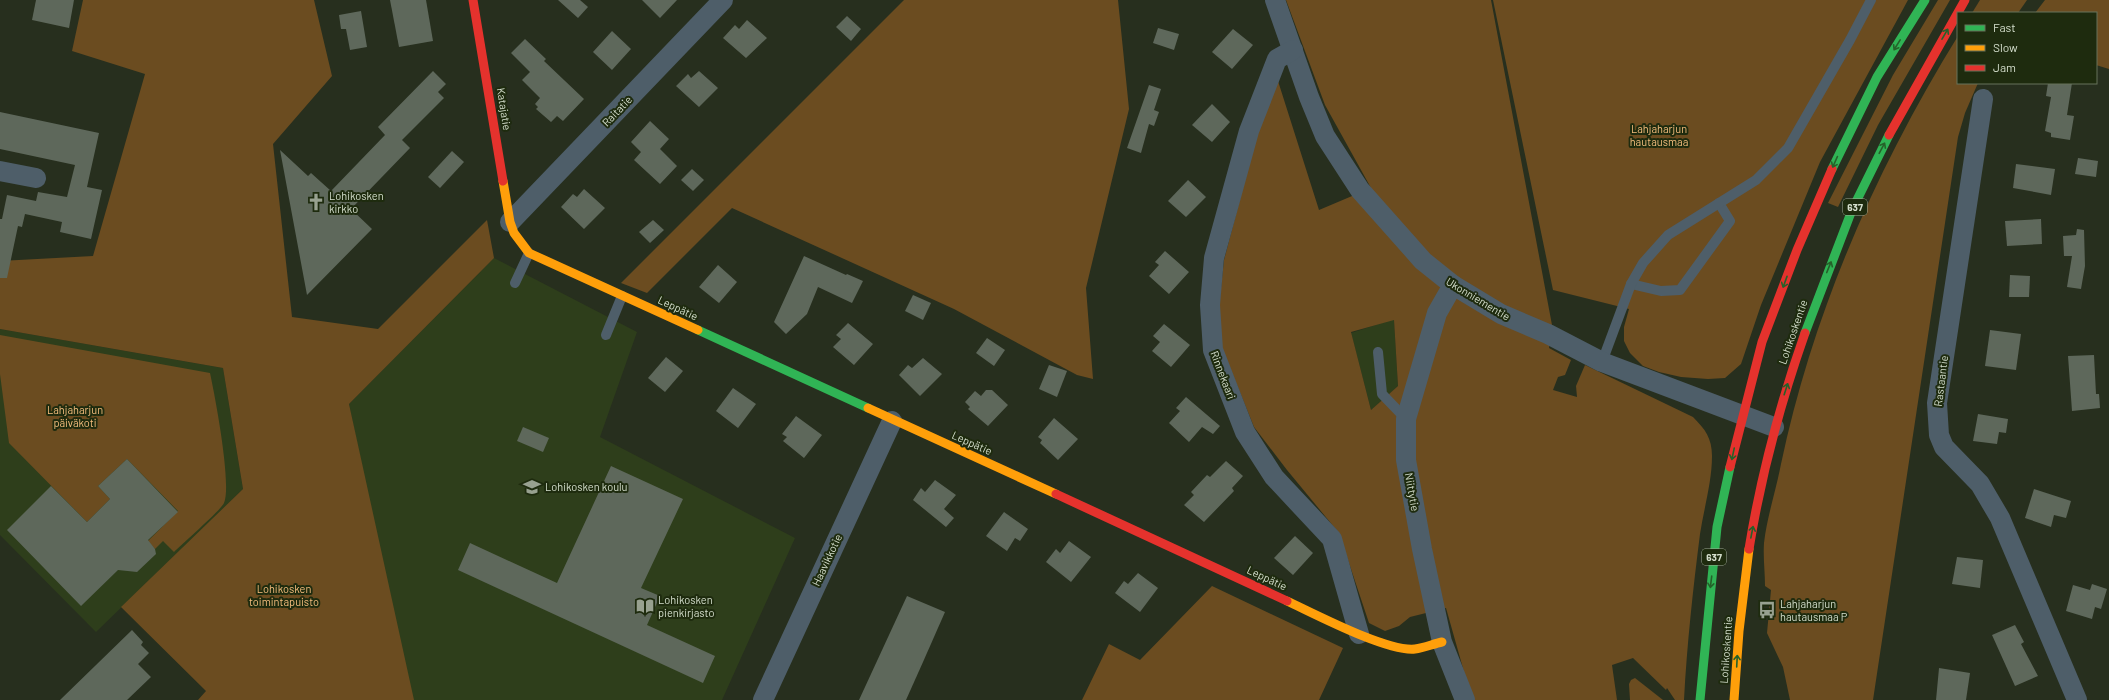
<svg xmlns="http://www.w3.org/2000/svg" width="2109" height="700" font-family="Barlow,sans-serif">
	<style>
		.built { fill: #2e3e1b }
		.green { fill: #6b4c20; fill-rule: evenodd }
		.building { fill: #5e685b }
		.lines { fill: none; stroke-linecap: round; stroke-linejoin: round }
		.lane { stroke: #4e5e69; stroke-width: 10 }
		.street { stroke: #4e5e69; stroke-width: 20 }
		.fast { stroke: #30b455; stroke-width: 9 }
		.slow { stroke: #ff9f0a; stroke-width: 9 }
		.jam { stroke: #e5322d; stroke-width: 9 }
		.oneway { stroke: #25622a }
		.labels { text-anchor: middle; stroke-width: 4; stroke-linejoin: round; paint-order: stroke }
		.shield { fill: #1e2b0e; stroke: #9ea994; stroke-width: 1 }
		.shield-label { font-size: 10px; font-weight: bold; fill: #d5dfcd }
		.street-label { font-size: 11px; fill: #d5dfcd; stroke: #1e2b0e }
		.park-label { font-size: 11px; fill: #f7bf7f; stroke: #1e2b0e }
		.poi-label { font-size: 11px; fill: #d5dfcd; stroke: #1e2b0e; text-anchor: start }
	</style>
	<rect width="100%" height="100%" fill="#272f1e"/>
	<g class="built">
		<polygon points="494,258 637,332 600,437 795,538 722,700 410,700 349,404"/>
		<polygon points="1394,319 1398,386 1371,410 1351,333"/>
		<polygon points="0,329 223,368 243,489 96,632 0,535"/>
	</g>
	<g class="green">
		<polygon points="83,0 314,0 332,76 273,144 292,317 378,329 487,220 494,258 349,404 414,700 198,700 206,691 121,607 243,489 223,368 0,329 0,261 93,256 145,74 72,51"/>
		<polygon points="904,0 1118,0 1129,109 1086,288 1093,379 1077,375 954,309 732,208 647,293 621,283"/>
		<path d="M1286 0H1491L1552 325 1549 348 1571 360 1565 375 1558 377 1553 390 1577 397 1576 386 1585 365 1693 417C1705 429 1712 438 1712 456 1712 482 1704 508 1700 534 1693 589 1687 644 1684 700H1675L1667 688 1666 690 1633 658 1612 665 1617 700H1474L1468 686 1446 608 1410 617 1399 626 1385 631 1369 623 1339 533 1287 470 1254 427 1222 348 1219 306 1224 260 1257 134 1278 81 1319 210 1371 188 1325 105ZM1394 320 1398 386 1371 410 1351 332Z"/>
		<polygon points="1493,0 1908,0 1820,162 1761,305 1741,364 1725,378 1708,379 1681,377 1659,372 1643,366 1630,353 1624,341 1624,327 1629,309 1553,290"/>
		<polygon points="1938,0 1950,0 1878,125 1838,207 1828,203 1893,75"/>
		<polygon points="1980,0 2027,0 2018,13 1972,13"/>
		<polygon points="2045,0 2109,0 2109,69 2096,65 2096,13 2035,13"/>
		<path d="M1958 36V83H1978L1965 113 1958 137 1873 700H1790L1783 667 1767 633 1771 590 1765 586C1765 572 1763 557 1764 543 1767 517 1776 490 1781 464 1813 312 1877 167 1958 36Z"/>
		<path d="M0 335 210 373C215 396 232 485 224 503 221 510 182 544 174 552L163 541 155 549 148 541 178 511 127 459 98 486 110 499 87 522 9 443 0 374Z"/>
		<polygon points="1212,586 1343,648 1319,700 1082,700 1109,644 1140,660"/>
		<polygon points="1635,678 1663,700 1630,700 1629,684 1631,680"/>
	</g>
	<g class="building">
		<polygon points="36,0 74,0 69,28 32,20"/>
		<polygon points="390,0 426,0 433,41 399,47"/>
		<polygon points="558,0 580,0 588,7 578,18"/>
		<polygon points="642,0 677,0 660,18"/>
		<polygon points="361,11 367,47 350,50 346,29 341,29 339,15"/>
		<polygon points="847,16 861,29 851,41 836,27"/>
		<polygon points="747,20 767,38 746,58 723,38 735,25 739,29"/>
		<polygon points="1158,28 1179,34 1174,50 1153,43"/>
		<polygon points="1233,29 1253,45 1232,69 1212,52"/>
		<polygon points="612,31 631,49 612,70 593,52"/>
		<polygon points="525,39 546,59 544,61 584,99 563,121 557,116 551,122 536,109 538,107 535,104 540,98 522,80 530,72 511,53"/>
		<polygon points="433,71 446,84 438,92 444,98 402,140 410,148 351,209 372,229 307,295 280,150 308,176 311,173 331,191 385,135 378,127"/>
		<polygon points="699,71 718,88 699,107 676,86 688,74 691,78"/>
		<polygon points="2048,83 2072,83 2067,115 2074,116 2070,140 2051,137 2051,133 2045,131 2051,97 2046,96"/>
		<polygon points="1149,85 1161,89 1154,110 1159,112 1154,126 1149,124 1141,153 1127,148"/>
		<polygon points="1212,104 1230,122 1212,142 1192,125"/>
		<polygon points="0,112 99,133 87,187 102,190 91,239 60,232 62,222 25,214 22,227 18,226 7,278 0,278 0,219 2,219 7,195 36,201 38,192 67,197 75,165 0,149"/>
		<polygon points="650,121 669,139 660,149 677,166 660,184 634,160 641,152 631,142"/>
		<polygon points="452,151 464,162 440,188 428,177"/>
		<polygon points="2078,158 2098,161 2096,177 2075,174"/>
		<polygon points="2016,164 2055,169 2051,195 2013,188"/>
		<polygon points="692,169 704,180 693,191 681,180"/>
		<polygon points="1188,180 1206,197 1186,217 1168,201"/>
		<polygon points="584,189 605,208 584,229 561,207 573,194 577,197"/>
		<polygon points="2041,219 2042,244 2007,246 2005,221"/>
		<polygon points="653,220 664,230 650,243 639,232"/>
		<polygon points="2077,229 2084,230 2085,266 2081,289 2067,287 2072,256 2064,256 2063,236 2076,235"/>
		<polygon points="1165,251 1189,272 1169,294 1149,276 1159,265 1155,262"/>
		<polygon points="804,256 846,275 847,274 863,281 852,303 818,287 807,314 786,334 774,322"/>
		<polygon points="718,265 737,282 719,303 699,287"/>
		<polygon points="2010,275 2030,276 2029,297 2009,297"/>
		<polygon points="913,295 931,303 923,320 905,311"/>
		<polygon points="848,323 873,344 854,365 833,347 841,339 836,335"/>
		<polygon points="1164,324 1190,345 1171,367 1152,351 1160,342 1153,336"/>
		<polygon points="1990,330 2021,334 2016,370 1985,366"/>
		<polygon points="987,338 1005,350 994,366 976,353"/>
		<polygon points="2094,355 2096,394 2099,394 2100,408 2072,411 2068,356"/>
		<polygon points="666,357 683,371 665,392 648,378"/>
		<polygon points="923,358 942,374 920,396 899,375 908,365 912,368"/>
		<polygon points="1049,365 1067,371 1057,397 1039,389"/>
		<polygon points="733,388 756,404 738,428 716,411"/>
		<polygon points="986,390 992,390 1008,405 988,426 968,409 970,407 965,402 975,391 981,396"/>
		<polygon points="1186,397 1220,426 1213,434 1202,427 1189,442 1169,423 1180,411 1176,408"/>
		<polygon points="1978,414 2008,419 2006,433 1999,432 1997,444 1973,441"/>
		<polygon points="796,416 822,435 804,458 783,441 787,437 782,434"/>
		<polygon points="1054,418 1078,439 1058,460 1040,443 1042,440 1038,437"/>
		<polygon points="523,427 549,438 543,452 517,441"/>
		<polygon points="127,459 178,512 148,540 155,549 156,554 137,572 118,570 81,606 7,530 51,486 87,522 110,499 98,486"/>
		<polygon points="1226,461 1243,476 1232,488 1234,491 1204,522 1184,505 1194,495 1191,492 1207,475 1210,477"/>
		<polygon points="611,466 683,499 641,588 660,596 647,625 715,656 703,683 458,570 470,543 557,583"/>
		<polygon points="935,480 956,495 944,509 954,518 946,527 913,500 921,488 925,492"/>
		<polygon points="2034,489 2071,501 2066,518 2054,515 2051,527 2025,518"/>
		<polygon points="1004,512 1028,529 1020,541 1015,538 1007,551 986,536"/>
		<polygon points="1295,536 1313,553 1293,575 1274,558"/>
		<polygon points="1069,541 1091,557 1071,582 1046,562 1056,549 1060,553"/>
		<polygon points="1957,557 1983,560 1980,588 1952,584"/>
		<polygon points="1138,573 1158,588 1140,612 1115,593 1124,581 1128,584"/>
		<polygon points="2092,584 2107,589 2101,609 2095,607 2092,619 2066,611 2073,585 2090,590"/>
		<polygon points="907,596 945,612 923,662 906,700 859,700"/>
		<polygon points="2015,625 2024,642 2021,644 2038,676 2015,686 1992,635"/>
		<polygon points="132,630 143,642 141,645 149,653 138,664 151,677 127,700 60,700"/>
		<polygon points="1939,668 1970,673 1966,700 1936,700"/>
	</g>
	<g class="lines">
		<g class="lane">
			<polyline points="515,283 529,253"/>
			<polyline points="1631,284 1661,291 1680,290 1730,221 1719,203"/>
			<polyline points="606,335 622,296"/>
			<polyline points="1378,352 1382,394 1406,419"/>
			<polyline points="1602,362 1631,284 1643,263 1668,235 1756,180 1788,148 1850,40 1871,0"/>
		</g>
		<g class="street">
			<polyline points="1275,0 1309,97 1325,136 1360,190 1423,261 1453,285 1501,314 1548,334 1602,362 1774,427"/>
			<polyline points="1293,50 1277,59 1249,131 1214,258 1210,305 1213,350 1245,432 1274,477 1332,539 1359,634"/>
			<polyline points="1983,99 1937,403 1939,435 1944,447 1980,484 2000,518 2077,700"/>
			<polyline points="0,171 36,178"/>
			<polyline points="510,222 723,0"/>
			<polyline points="1453,285 1437,313 1406,419 1406,460 1422,549 1442,642 1465,700"/>
			<polyline points="763,700 892,421"/>
		</g>
		<g class="fast">
			<polyline points="1832,169 1877,77 1925,0"/>
			<polyline points="698,330 868,408"/>
			<polyline points="1805,333 1852,210 1889,135"/>
			<polyline points="1700,700 1717,527 1730,467"/>
		</g>
		<g class="slow">
			<polyline points="503,181 510,222 514,233 529,253 698,330"/>
			<polyline points="868,408 1056,494"/>
			<path d="M1287 601C1315 614 1387 652 1415 649 1424 648 1433 644 1442 642"/>
			<polyline points="1734,700 1739,631 1749,549"/>
		</g>
		<g class="jam">
			<polyline points="473,0 503,181"/>
			<polyline points="1889,135 1965,0"/>
			<polyline points="1730,467 1762,342 1797,250 1832,169"/>
			<polyline points="1056,494 1287,601"/>
			<path d="M1749 549C1761 475 1780 404 1805 333"/>
		</g>
	</g>
	<defs><path id="oneway-shaft" d="M-6 0H5M1.5-3L5.5 0L1.5 3" fill="none" stroke-width="1.6" stroke-linecap="round" stroke-linejoin="round"/></defs>
	<g class="oneway">
		<use href="#oneway-shaft" transform="translate(1945 34) rotate(-60)"/>
		<use href="#oneway-shaft" transform="translate(1897 45) rotate(122)"/>
		<use href="#oneway-shaft" transform="translate(1882 148) rotate(-62)"/>
		<use href="#oneway-shaft" transform="translate(1835 162) rotate(114)"/>
		<use href="#oneway-shaft" transform="translate(1829 267) rotate(-68)"/>
		<use href="#oneway-shaft" transform="translate(1785 282) rotate(110)"/>
		<use href="#oneway-shaft" transform="translate(1786 389) rotate(-72)"/>
		<use href="#oneway-shaft" transform="translate(1733 454) rotate(102)"/>
		<use href="#oneway-shaft" transform="translate(1752 532) rotate(-79)"/>
		<use href="#oneway-shaft" transform="translate(1711 582) rotate(97)"/>
		<use href="#oneway-shaft" transform="translate(1737 661) rotate(-87)"/>
	</g>
	<defs>
		<g id="church-bare" transform="scale(1.38)"><path d="M-1.2-6h2.4v3.5h3.3v2.4h-3.3V6h-2.4V-.1h-3.3v-2.4h3.3Z" fill="#98a190" stroke="#1e2b0e" stroke-width="2.5" paint-order="stroke"/></g>
		<g id="school-bare" transform="scale(1.38)"><path d="M0-5L7-2L0 1L-7-2ZM-4 1L0 2.5L4 1V4Q0 6-4 4Z" fill="#98a190" stroke="#1e2b0e" stroke-width="2.5" paint-order="stroke"/></g>
		<g id="library-bare" transform="scale(1.38)"><path d="M-6-4Q-3-5.5-.7-3.5V5Q-3 3-6 4ZM6-4Q3-5.5 .7-3.5V5Q3 3 6 4Z" fill="#98a190" stroke="#1e2b0e" stroke-width="2.5" paint-order="stroke"/></g>
		<g id="bus-bare" transform="scale(1.38)"><path d="M-5-6H5V4H4V6H2V4H-2V6H-4V4H-5ZM-3.5-4V0h7V-4ZM-3.5 1.2v1.5H-2V1.2ZM2 1.2v1.5H3.5V1.2Z" fill="#98a190" stroke="#1e2b0e" stroke-width="2.5" paint-order="stroke"/></g>
	</defs>
	<g fill-rule="evenodd">
		<use href="#church-bare" x="316" y="202"/>
		<use href="#school-bare" x="532" y="487"/>
		<use href="#library-bare" x="645" y="606"/>
		<use href="#bus-bare" x="1767" y="610"/>
	</g>
	<g class="labels">
		<g class="shield">
			<rect x="1843" y="199" width="24" height="16" rx="3"/>
			<rect x="1702" y="549" width="24" height="16" rx="3"/>
		</g>
		<g class="shield-label">
			<text x="1855" y="211">637</text>
			<text x="1714" y="561">637</text>
		</g>
		<g class="street-label">
			<text transform="translate(504 109) rotate(81)" y="4">Katajatie</text>
			<text transform="translate(617 111) rotate(-46)" y="4">Raitatie</text>
			<text transform="translate(1478 299) rotate(31)" y="4">Ukonniementie</text>
			<text transform="translate(678 308) rotate(25)" y="4">Leppätie</text>
			<text transform="translate(1793 332) rotate(-71)" y="4">Lohikoskentie</text>
			<text transform="translate(1223 375) rotate(69)" y="4">Rinnekaari</text>
			<text transform="translate(1941 381) rotate(-83)" y="4">Rastaantie</text>
			<text transform="translate(972 443) rotate(24)" y="4">Leppätie</text>
			<text transform="translate(1412 492) rotate(80)" y="4">Niittytie</text>
			<text transform="translate(827 560) rotate(-65)" y="4">Haavikkotie</text>
			<text transform="translate(1267 578) rotate(25)" y="4">Leppätie</text>
			<text transform="translate(1726 650) rotate(-86)" y="4">Lohikoskentie</text>
		</g>
		<g class="park-label">
			<text x="1659" y="133">Lahjaharjun<tspan x="1659" dy="13">hautausmaa</tspan></text>
			<text x="75" y="414">Lahjaharjun<tspan x="75" dy="13">päiväkoti</tspan></text>
			<text x="284" y="593">Lohikosken<tspan x="284" dy="13">toimintapuisto</tspan></text>
		</g>
		<g class="poi-label">
			<text x="329" y="200">Lohikosken<tspan x="329" dy="13">kirkko</tspan></text>
			<text x="545" y="491">Lohikosken koulu</text>
			<text x="658" y="604">Lohikosken<tspan x="658" dy="13">pienkirjasto</tspan></text>
			<text x="1780" y="608">Lahjaharjun<tspan x="1780" dy="13">hautausmaa P</tspan></text>
		</g>
	</g>
	<rect x="1957" y="12" width="140" height="72" fill="#1e2b0e" stroke="#67735a"/>
	<rect x="1965" y="25" width="20" height="6" fill="#30b455" stroke="#67735a"/>
	<text x="1993" y="32" font-size="12" fill="#d5dfcd">Fast</text>
	<rect x="1965" y="45" width="20" height="6" fill="#ff9f0a" stroke="#67735a"/>
	<text x="1993" y="52" font-size="12" fill="#d5dfcd">Slow</text>
	<rect x="1965" y="65" width="20" height="6" fill="#e5322d" stroke="#67735a"/>
	<text x="1993" y="72" font-size="12" fill="#d5dfcd">Jam</text>
</svg>
